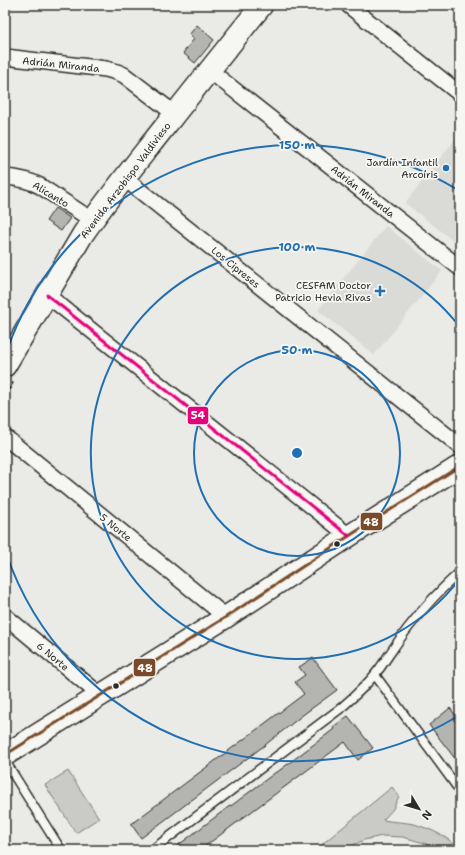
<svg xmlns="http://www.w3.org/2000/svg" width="465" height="855" font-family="'Shantell Sans',sans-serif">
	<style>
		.built { fill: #dadad6 }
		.green { fill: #cacac7; stroke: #7a7a79 }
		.building { fill: #b4b4b1; stroke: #2b2b2b }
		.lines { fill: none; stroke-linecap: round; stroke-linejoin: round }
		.lane-casing { stroke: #2b2b2b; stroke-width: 11 }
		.street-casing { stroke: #2b2b2b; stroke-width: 18 }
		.secondary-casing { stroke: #2b2b2b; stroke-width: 24 }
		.path { stroke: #2b2b2b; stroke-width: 2.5; stroke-dasharray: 3 3; stroke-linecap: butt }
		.lane { stroke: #f6f6f2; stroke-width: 8 }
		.street { stroke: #f6f6f2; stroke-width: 15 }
		.secondary { stroke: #f6f6f2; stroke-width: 21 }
		.bus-1-casing { stroke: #f6f6f2; stroke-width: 6 }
		.bus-2-casing { stroke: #f6f6f2; stroke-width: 6 }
		.bus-1 { stroke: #7a4b2a; stroke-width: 3 }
		.bus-2 { stroke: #e5007d; stroke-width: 3 }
		.ring { fill: none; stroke: #1f6fb2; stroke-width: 2 }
		.poi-dot { fill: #1f6fb2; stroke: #f6f6f2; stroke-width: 1.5 }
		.bus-dot { fill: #2b2b2b; stroke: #f6f6f2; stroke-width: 1.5 }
		.labels { text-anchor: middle; stroke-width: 3.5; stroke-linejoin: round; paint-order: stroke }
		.street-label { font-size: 10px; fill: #2b2b2b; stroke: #f6f6f2 }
		.poi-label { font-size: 10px; fill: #2b2b2b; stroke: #f6f6f2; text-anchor: end }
		.centre { fill: #1f6fb2; stroke: #f6f6f2; stroke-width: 2 }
		.ring-label { font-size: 12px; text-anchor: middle; font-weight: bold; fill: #1f6fb2; stroke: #f6f6f2; stroke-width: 3.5; stroke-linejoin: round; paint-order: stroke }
		.line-badge { stroke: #f6f6f2; stroke-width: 1.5 }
		.badge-label { font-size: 11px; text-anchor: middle; font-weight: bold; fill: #fff }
	</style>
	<rect width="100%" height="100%" fill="#eaeae6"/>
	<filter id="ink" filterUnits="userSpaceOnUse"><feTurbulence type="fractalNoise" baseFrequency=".025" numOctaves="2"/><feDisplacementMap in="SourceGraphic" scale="8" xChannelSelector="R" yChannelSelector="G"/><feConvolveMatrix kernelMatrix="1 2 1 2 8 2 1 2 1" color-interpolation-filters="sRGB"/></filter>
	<g filter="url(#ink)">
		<g class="built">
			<polygon points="460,133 460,246 405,203"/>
			<polygon points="386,226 442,271 374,355 318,310"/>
		</g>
		<g class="green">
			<polygon points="68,771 99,818 76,833 45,785"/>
			<path d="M392 787 399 796 393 809 383 820C393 822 404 822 414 824 431 829 449 837 460 850H439L424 843 403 837 382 836 364 840 353 845 347 850H315Z"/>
		</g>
		<g class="building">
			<polygon points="197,25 214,40 195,63 183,53 194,39 189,35"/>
			<polygon points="55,208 70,218 61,231 46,221"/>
			<polygon points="313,658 337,690 304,714 265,745 141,838 131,824 304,694 295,682 305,675 299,667"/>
			<polygon points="450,708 460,721 460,765 429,725"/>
			<polygon points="348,716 373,748 358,760 345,742 200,850 172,850 231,805 231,806 276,772 276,773 334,729 333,727"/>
		</g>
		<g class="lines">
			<g class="lane-casing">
				<g id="lane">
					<polyline points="375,675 460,791"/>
					<polyline points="5,761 61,850"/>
					<path d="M152 850 341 708C355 696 369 683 380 668 389 655 398 641 408 628 424 607 441 589 460 572"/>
				</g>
			</g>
			<g class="street-casing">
				<g id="street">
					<polyline points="348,5 460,94"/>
					<polyline points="5,57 106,69 117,72 124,75 175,114"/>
					<polyline points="209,70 460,268"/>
					<path d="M5 177C18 178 29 180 40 186L92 220"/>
					<polyline points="124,178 460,446"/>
					<polyline points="47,295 349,536"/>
					<polyline points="5,437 226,617"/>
					<polyline points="5,616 100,695"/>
				</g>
			</g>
			<g class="secondary-casing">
				<g id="secondary">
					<path d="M5 366 83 234C107 199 133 167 159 134 193 91 227 48 262 5"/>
					<polyline points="5,755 226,617 349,536 460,466"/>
				</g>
			</g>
			<polyline class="path" points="5,395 13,382"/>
			<use href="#lane" class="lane"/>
			<use href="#street" class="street"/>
			<use href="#secondary" class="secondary"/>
			<g class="bus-1-casing">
				<polyline id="bus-1" points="5,755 226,617 349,536 460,466"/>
			</g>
			<g class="bus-2-casing">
				<polyline id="bus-2" points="47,295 349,536"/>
			</g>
			<use href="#bus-1" class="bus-1"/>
			<use href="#bus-2" class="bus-2"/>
		</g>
	</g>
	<g class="ring">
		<circle cx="297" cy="453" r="103"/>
		<path d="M459 580A206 206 0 1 1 459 326"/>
		<path d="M458 716A308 308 0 0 1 6 553M6 353A308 308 0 0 1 458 190"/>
	</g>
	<g class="poi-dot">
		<circle cx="446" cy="168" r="4"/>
		<path d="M378 285h4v4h4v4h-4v4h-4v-4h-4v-4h4z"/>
	</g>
	<g class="bus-dot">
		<circle cx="337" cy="544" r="3.5"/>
		<circle cx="116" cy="686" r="3.5"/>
	</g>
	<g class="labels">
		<g class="street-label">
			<text transform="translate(61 64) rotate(6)" y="4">Adrián Miranda</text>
			<text transform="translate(125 180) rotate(-53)" y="4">Avenida Arzobispo Valdivieso</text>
			<text transform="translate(363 191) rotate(38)" y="4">Adrián Miranda</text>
			<text transform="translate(51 194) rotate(31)" y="4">Alicanto</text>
			<text transform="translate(236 267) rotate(39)" y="4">Los Cipreses</text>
			<text transform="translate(116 527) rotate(39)" y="4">5 Norte</text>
			<text transform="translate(53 656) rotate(40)" y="4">6 Norte</text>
		</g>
		<g class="poi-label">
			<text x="438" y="166">Jardín Infantil<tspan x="438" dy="12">Arcoíris</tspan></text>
			<text x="371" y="289">CESFAM Doctor<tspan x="371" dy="12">Patricio Hevia Rivas</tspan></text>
		</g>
	</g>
	<circle cx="297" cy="453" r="6" class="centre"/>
	<g class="ring-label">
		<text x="297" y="149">150 m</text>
		<text x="297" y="251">100 m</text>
		<text x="297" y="354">50 m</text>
	</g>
	<g class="line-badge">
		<rect x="187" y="406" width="22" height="19" rx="4" fill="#e5007d"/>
		<rect x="360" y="512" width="23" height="19" rx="4" fill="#7a4b2a"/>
		<rect x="133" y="658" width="23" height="19" rx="4" fill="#7a4b2a"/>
	</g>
	<g class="badge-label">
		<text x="198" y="419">54</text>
		<text x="371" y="526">48</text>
		<text x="145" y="672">48</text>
	</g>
	<rect width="465" height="855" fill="none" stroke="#f6f6f2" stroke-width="20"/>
	<rect x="10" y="10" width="445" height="835" fill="none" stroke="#2b2b2b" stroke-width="1.5" filter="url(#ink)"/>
	<g transform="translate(419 809) rotate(128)" stroke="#f6f6f2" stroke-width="3" paint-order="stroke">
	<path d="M0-3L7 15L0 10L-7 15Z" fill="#2b2b2b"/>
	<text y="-6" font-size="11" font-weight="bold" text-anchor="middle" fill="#2b2b2b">N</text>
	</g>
</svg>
